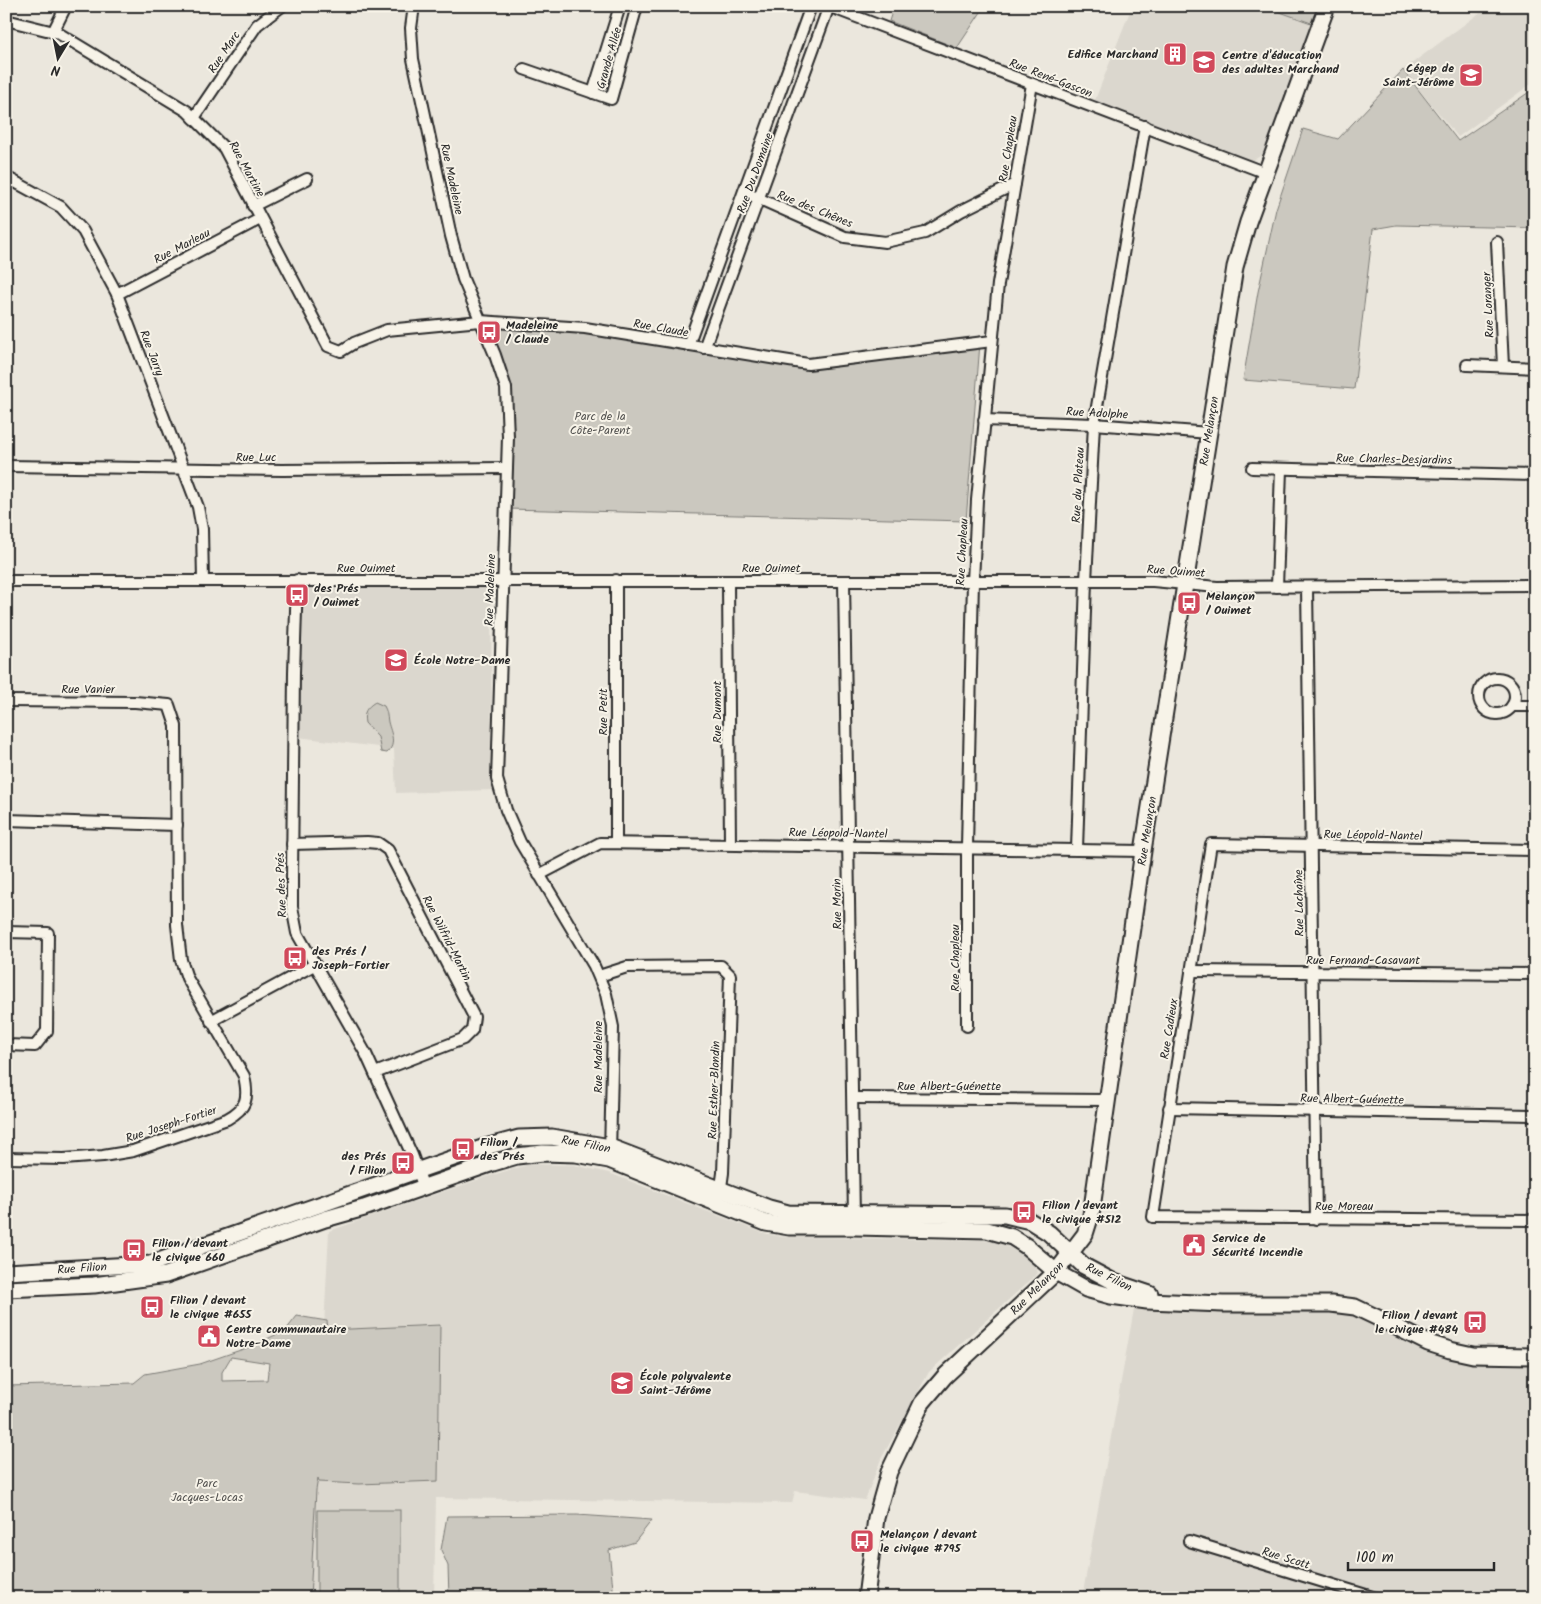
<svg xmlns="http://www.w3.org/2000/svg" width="1541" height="1604" font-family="Kalam,sans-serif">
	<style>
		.built { fill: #dbd7ce }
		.green { fill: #cbc8bf; stroke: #7b7a75; fill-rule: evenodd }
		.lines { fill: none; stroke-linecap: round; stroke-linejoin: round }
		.street-casing { stroke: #2b2b2b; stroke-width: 14 }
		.secondary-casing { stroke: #2b2b2b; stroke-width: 19 }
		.street { stroke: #f7f3e8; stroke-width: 10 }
		.secondary { stroke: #f7f3e8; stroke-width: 15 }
		.labels { text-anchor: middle; stroke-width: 4; stroke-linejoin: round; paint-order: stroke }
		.street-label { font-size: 12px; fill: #2b2b2b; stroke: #f7f3e8 }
		.poi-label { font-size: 12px; font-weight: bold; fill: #2b2b2b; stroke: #f7f3e8; text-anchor: start }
		.park-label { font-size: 12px; fill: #535250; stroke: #f7f3e8 }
	</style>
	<rect width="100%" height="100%" fill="#ebe7dd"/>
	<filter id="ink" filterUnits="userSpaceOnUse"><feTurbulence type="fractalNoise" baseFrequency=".02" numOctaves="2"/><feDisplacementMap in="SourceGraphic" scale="10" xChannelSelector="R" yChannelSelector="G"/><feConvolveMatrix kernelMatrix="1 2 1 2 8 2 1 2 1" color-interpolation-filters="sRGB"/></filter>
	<g filter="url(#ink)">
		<g class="built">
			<polygon points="1132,6 1263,6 1314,24 1262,155 1250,162 1095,100"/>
			<polygon points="1489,6 1535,6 1535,81 1458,137 1403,70"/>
			<polygon points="302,580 491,583 492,790 396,793 394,749 298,737"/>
			<polygon points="530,1164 574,1165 609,1173 763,1233 783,1237 981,1240 998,1242 1022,1254 1035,1264 1038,1273 929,1372 881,1459 865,1500 795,1491 792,1503 436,1498 434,1598 310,1598 329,1231 489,1176"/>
			<polygon points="1134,1309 1345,1312 1410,1342 1473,1363 1535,1363 1535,1598 1082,1598"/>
		</g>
		<g class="green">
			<polygon points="894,6 985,6 957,48 889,21"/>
			<polygon points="1263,6 1321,6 1314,24"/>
			<polygon points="1403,70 1458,141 1535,88 1535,228 1396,225 1373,229 1354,389 1243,380 1258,292 1276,209 1303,129 1338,139"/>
			<polygon points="480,322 679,341 820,363 980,343 966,521 508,509 510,387"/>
			<path d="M375 702 384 706C387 711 387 716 388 722 391 734 397 743 387 753L381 752 378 737 365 723C363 712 366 708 375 702Z"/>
			<path d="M297 1316 327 1321 328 1330 440 1325 438 1481 359 1484 319 1482 318 1478 316 1490 310 1598H6V1386L134 1383 145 1374 200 1364 252 1346 286 1330ZM231 1357 269 1363 267 1380 222 1381V1372Z"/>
			<rect x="317" y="1510" width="83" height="88"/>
			<polygon points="577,1515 652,1520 635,1542 609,1550 614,1598 449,1598 448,1566 441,1550 447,1516"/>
		</g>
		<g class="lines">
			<g class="street-casing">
				<g id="street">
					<polyline points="414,6 411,28 413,59 451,236 463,279 495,355 506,388 508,437 497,779 506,810 520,842 594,966 606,994 613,1027 610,1153"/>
					<polyline points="828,6 1266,173"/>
					<polyline points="6,20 58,33 187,111 224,148 328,346 341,351 354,343 387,330 480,321 585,328 808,364 992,341"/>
					<polyline points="53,32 66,6"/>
					<polyline points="524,69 611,99 637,6"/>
					<polyline points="593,93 620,6"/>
					<polyline points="194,118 257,25 282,6"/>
					<polyline points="6,177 61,207 83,231 117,294 198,507 202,529 203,581"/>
					<polyline points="744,192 845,237 885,242 925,233 961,211 1015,184"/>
					<polyline points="253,206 307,179"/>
					<polyline points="1497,242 1503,366"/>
					<polyline points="117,294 260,219"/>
					<polyline points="688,345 811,6"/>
					<polyline points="704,348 829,6"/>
					<polyline points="1467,365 1535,368"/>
					<polyline points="984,420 1094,424 1209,433"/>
					<polyline points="6,466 282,470 506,468"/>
					<polyline points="1252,468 1535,475"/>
					<polyline points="297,580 294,672 292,879 292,907 297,933 366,1054 412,1155 424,1188"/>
					<polyline points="6,581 1153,581 1217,587 1535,585"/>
					<polyline points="728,581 730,844"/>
					<polyline points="844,581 854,1218"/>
					<polyline points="1277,587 1281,469"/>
					<polyline points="1307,587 1316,1219"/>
					<circle cx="1497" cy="696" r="18"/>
					<path d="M6 701 135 702 169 705 176 726 177 925 181 960 187 978 244 1076C249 1098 247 1108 227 1119L133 1151 103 1156 64 1159 6 1158"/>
					<polyline points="1512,706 1535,706"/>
					<polyline points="6,820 177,825"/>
					<polyline points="616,843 616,580"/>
					<polyline points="292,844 367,842 378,843 388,850 474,1017 472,1030 463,1039 375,1073"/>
					<polyline points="1077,849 1086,581 1094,424 1145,126"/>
					<polyline points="1535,850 1211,844 1153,1217 1535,1220"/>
					<polyline points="539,875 600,843 1143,851"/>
					<polyline points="6,932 48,933 47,1031 35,1046 6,1045"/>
					<polyline points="1191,971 1535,974"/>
					<polyline points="599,976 627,967 721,966 730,975 723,1173 720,1194"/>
					<polyline points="211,1021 314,965"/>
					<polyline points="967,1026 967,847 973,581 977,500 998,284 1032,84"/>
					<polyline points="853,1098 1106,1100"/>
					<polyline points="1169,1108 1535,1115"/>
					<polyline points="1189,1541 1376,1598"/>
				</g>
			</g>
			<g class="secondary-casing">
				<g id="secondary">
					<polyline points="6,1272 150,1264 482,1148 519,1138 552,1137 610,1147 769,1208 788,1213 1005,1215 1030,1221 1049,1233 1084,1266 1114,1282 1150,1294"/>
					<polyline points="6,1289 94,1285 166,1275 325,1219 364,1208 493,1163 517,1156 543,1153 576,1154 609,1160 766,1223 789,1227 855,1227 987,1230 1012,1237 1026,1246 1056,1272 1086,1289 1111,1296 1147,1301 1223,1304 1331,1304 1355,1307 1376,1317 1428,1343 1450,1350 1473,1355 1535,1356"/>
					<polyline points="866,1598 876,1518 889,1472 922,1403 945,1376 1056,1272 1085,1234 1091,1215 1143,851 1235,267 1248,222 1327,6"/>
				</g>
			</g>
			<use href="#street" class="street"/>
			<use href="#secondary" class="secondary"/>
		</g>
	</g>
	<defs>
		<g id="building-square" transform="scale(1.25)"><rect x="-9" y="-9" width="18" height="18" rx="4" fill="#d1495b" stroke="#f7f3e8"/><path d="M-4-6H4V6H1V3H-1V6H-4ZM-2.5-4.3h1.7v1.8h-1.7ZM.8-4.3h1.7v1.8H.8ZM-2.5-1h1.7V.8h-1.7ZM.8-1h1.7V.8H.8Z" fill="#fff"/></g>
		<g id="school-square" transform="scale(1.25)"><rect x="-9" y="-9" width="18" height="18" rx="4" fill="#d1495b" stroke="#f7f3e8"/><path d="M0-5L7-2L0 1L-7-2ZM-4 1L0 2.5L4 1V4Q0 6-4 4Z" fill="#fff"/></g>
		<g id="university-square" transform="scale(1.25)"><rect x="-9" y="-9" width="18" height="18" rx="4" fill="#d1495b" stroke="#f7f3e8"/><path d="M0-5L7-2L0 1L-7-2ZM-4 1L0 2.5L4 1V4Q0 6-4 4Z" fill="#fff"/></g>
		<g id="bus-square" transform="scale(1.25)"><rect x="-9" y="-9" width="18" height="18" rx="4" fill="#d1495b" stroke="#f7f3e8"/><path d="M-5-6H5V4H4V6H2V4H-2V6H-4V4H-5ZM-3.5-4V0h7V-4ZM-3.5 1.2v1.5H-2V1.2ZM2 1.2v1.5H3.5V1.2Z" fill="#fff"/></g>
		<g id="civic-square" transform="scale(1.25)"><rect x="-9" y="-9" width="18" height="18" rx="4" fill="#d1495b" stroke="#f7f3e8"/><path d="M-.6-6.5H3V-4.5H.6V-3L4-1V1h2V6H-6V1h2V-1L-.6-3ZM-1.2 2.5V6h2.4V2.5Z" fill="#fff"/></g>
	</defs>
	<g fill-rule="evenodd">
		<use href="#building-square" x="1175" y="54"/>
		<use href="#school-square" x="1204" y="62"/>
		<use href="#university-square" x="1471" y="75"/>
		<use href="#bus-square" x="489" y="332"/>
		<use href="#bus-square" x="297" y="595"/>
		<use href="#bus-square" x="1189" y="603"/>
		<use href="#school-square" x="396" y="660"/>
		<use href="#bus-square" x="295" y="958"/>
		<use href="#bus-square" x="463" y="1149"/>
		<use href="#bus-square" x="403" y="1163"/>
		<use href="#bus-square" x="1024" y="1212"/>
		<use href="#civic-square" x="1194" y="1245"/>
		<use href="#bus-square" x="134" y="1250"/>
		<use href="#bus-square" x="152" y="1307"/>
		<use href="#bus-square" x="1475" y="1322"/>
		<use href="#civic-square" x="209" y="1336"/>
		<use href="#school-square" x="622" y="1383"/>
		<use href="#bus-square" x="862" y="1541"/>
	</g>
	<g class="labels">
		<g class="street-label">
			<text transform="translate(224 52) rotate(-56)" y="4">Rue Marc</text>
			<text transform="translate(609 58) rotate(-74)" y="4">Grande Allée</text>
			<text transform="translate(1051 78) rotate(21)" y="4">Rue René-Gascon</text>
			<text transform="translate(1008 149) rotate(-81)" y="4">Rue Chapleau</text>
			<text transform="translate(247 169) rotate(61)" y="4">Rue Martine</text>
			<text transform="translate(755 173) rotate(-70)" y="4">Rue Du Domaine</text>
			<text transform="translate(452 179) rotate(78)" y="4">Rue Madeleine</text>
			<text transform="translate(815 209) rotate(22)" y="4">Rue des Chênes</text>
			<text transform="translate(182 246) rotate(-28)" y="4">Rue Marleau</text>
			<text transform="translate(1488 305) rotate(-93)" y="4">Rue Loranger</text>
			<text transform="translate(661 328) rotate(10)" y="4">Rue Claude</text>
			<text transform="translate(152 353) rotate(69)" y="4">Rue Jarry</text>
			<text transform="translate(1097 413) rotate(3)" y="4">Rue Adolphe</text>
			<text transform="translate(1209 431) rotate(-81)" y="4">Rue Melançon</text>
			<text x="256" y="461">Rue Luc</text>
			<text transform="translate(1394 459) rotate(1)" y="4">Rue Charles-Desjardins</text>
			<text transform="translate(1078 485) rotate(-87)" y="4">Rue du Plateau</text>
			<text transform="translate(962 552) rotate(-87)" y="4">Rue Chapleau</text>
			<text x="366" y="572">Rue Ouimet</text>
			<text x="771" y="572">Rue Ouimet</text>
			<text transform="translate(1176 571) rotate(4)" y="4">Rue Ouimet</text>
			<text transform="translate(490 590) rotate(-88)" y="4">Rue Madeleine</text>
			<text x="88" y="693">Rue Vanier</text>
			<text transform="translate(603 712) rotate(-90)" y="4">Rue Petit</text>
			<text transform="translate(717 712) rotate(-90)" y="4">Rue Dumont</text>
			<text transform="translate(1147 831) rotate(-81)" y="4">Rue Melançon</text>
			<text transform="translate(838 833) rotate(1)" y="4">Rue Léopold-Nantel</text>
			<text transform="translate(1373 835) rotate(1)" y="4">Rue Léopold-Nantel</text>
			<text transform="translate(281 885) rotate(-92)" y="4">Rue des Prés</text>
			<text transform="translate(1299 903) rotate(-91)" y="4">Rue Lachaîne</text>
			<text transform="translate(837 904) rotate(-91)" y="4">Rue Morin</text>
			<text transform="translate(447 938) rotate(63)" y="4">Rue Wilfrid-Martin</text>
			<text transform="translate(955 958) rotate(-90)" y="4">Rue Chapleau</text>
			<text x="1363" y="964">Rue Fernand-Casavant</text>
			<text transform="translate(1169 1029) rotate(-81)" y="4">Rue Cadieux</text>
			<text transform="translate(598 1057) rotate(-90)" y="4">Rue Madeleine</text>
			<text x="949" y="1090">Rue Albert-Guénette</text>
			<text transform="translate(714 1090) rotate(-88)" y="4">Rue Esther-Blondin</text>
			<text transform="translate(1352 1099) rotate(1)" y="4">Rue Albert-Guénette</text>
			<text transform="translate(171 1124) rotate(-18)" y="4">Rue Joseph-Fortier</text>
			<text transform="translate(586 1144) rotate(11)" y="4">Rue Filion</text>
			<text x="1344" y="1210">Rue Moreau</text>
			<text transform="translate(82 1268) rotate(-4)" y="4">Rue Filion</text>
			<text transform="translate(1109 1277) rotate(26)" y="4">Rue Filion</text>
			<text transform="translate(1037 1288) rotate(-45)" y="4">Rue Melançon</text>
			<text transform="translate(1286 1558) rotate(17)" y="4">Rue Scott</text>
		</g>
		<g class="poi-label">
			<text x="1158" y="58" text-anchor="end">Edifice Marchand</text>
			<text x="1222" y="59">Centre d'éducation<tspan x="1222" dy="14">des adultes Marchand</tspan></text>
			<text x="1454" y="72" text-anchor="end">Cégep de<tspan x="1454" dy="14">Saint-Jérôme</tspan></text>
			<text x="506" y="329">Madeleine<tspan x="506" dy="14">/ Claude</tspan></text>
			<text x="314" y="592">des Prés<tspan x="314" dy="14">/ Ouimet</tspan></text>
			<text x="1206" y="600">Melançon<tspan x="1206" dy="14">/ Ouimet</tspan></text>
			<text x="414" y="664">École Notre-Dame</text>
			<text x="312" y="955">des Prés /<tspan x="312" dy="14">Joseph-Fortier</tspan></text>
			<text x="480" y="1146">Filion /<tspan x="480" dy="14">des Prés</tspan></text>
			<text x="386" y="1160" text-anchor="end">des Prés<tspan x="386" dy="14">/ Filion</tspan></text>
			<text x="1042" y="1209">Filion / devant<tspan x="1042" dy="14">le civique #512</tspan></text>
			<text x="1212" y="1242">Service de<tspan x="1212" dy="14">Sécurité Incendie</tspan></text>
			<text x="152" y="1247">Filion / devant<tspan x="152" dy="14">le civique 660</tspan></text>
			<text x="170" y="1304">Filion / devant<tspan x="170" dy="14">le civique #655</tspan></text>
			<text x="1458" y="1319" text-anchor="end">Filion / devant<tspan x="1458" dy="14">le civique #484</tspan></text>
			<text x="226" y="1333">Centre communautaire<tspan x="226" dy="14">Notre-Dame</tspan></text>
			<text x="640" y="1380">École polyvalente<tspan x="640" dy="14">Saint-Jérôme</tspan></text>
			<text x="880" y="1538">Melançon / devant<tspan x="880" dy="14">le civique #795</tspan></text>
		</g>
		<g class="park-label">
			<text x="600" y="420">Parc de la<tspan x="600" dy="14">Côte-Parent</tspan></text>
			<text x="207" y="1487">Parc<tspan x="207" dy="14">Jacques-Locas</tspan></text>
		</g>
	</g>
	<rect width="1541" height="1604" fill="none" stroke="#f7f3e8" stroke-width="25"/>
	<rect x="12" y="12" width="1516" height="1579" fill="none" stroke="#2b2b2b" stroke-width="2" filter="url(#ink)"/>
	<g transform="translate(58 58) rotate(190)" stroke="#f7f3e8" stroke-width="4" paint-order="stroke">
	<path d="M0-4L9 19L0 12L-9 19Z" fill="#2b2b2b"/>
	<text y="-8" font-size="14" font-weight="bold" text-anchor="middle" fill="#2b2b2b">N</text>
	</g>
	<path d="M1348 1562v8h146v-8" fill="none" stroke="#2b2b2b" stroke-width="2.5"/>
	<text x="1356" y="1562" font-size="15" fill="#2b2b2b" stroke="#f7f3e8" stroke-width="4" paint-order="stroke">100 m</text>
</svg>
